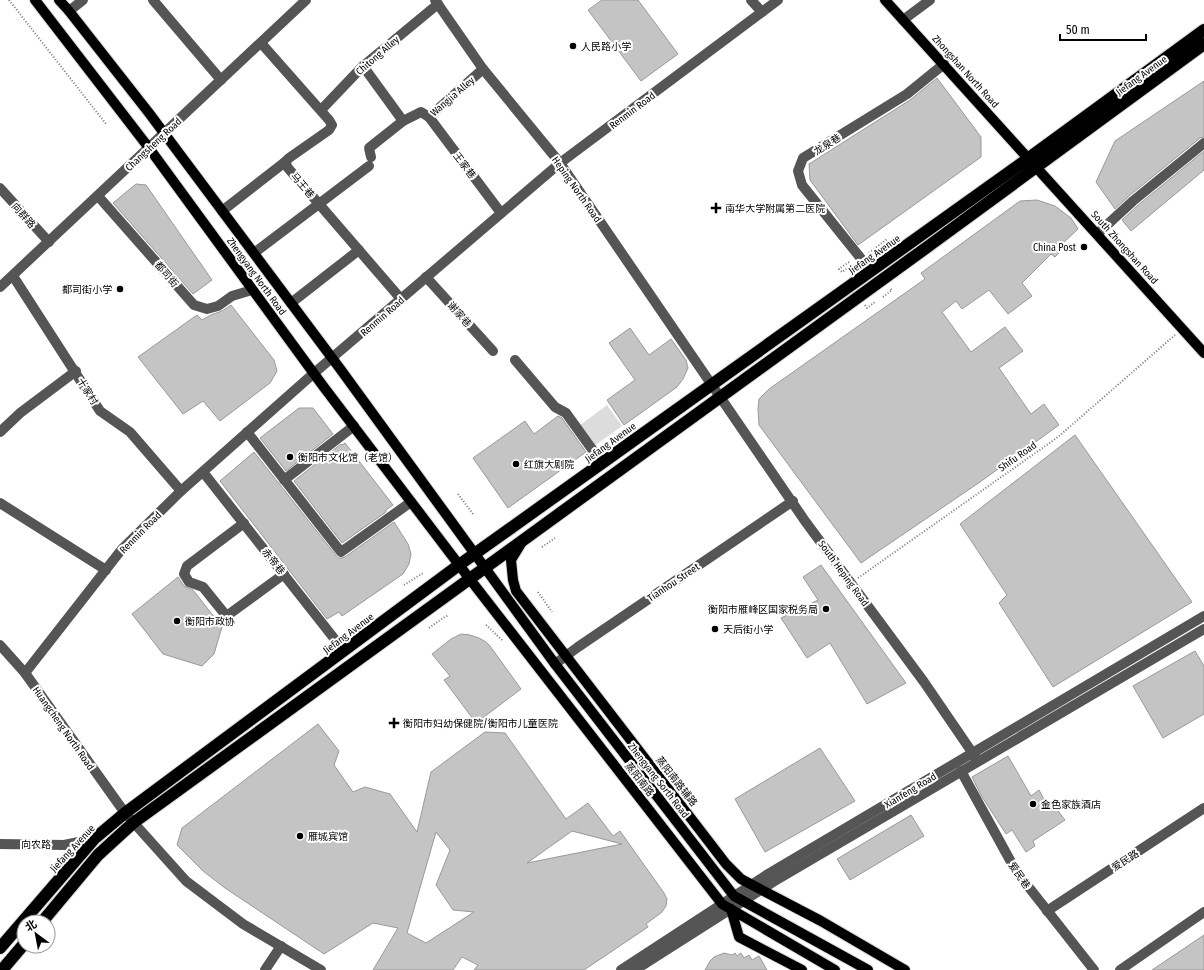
<svg xmlns="http://www.w3.org/2000/svg" width="1204" height="970" font-family="'Fira Sans Condensed','Noto Sans SC',sans-serif">
	<style>
		.green { fill: #dcdcdc }
		.building { fill: #c4c4c4; stroke: #999; fill-rule: evenodd }
		.lines { fill: none; stroke-linecap: round; stroke-linejoin: round }
		.major-casing { stroke: #dbdbdb; stroke-width: 12 }
		.highway-casing { stroke: #dbdbdb; stroke-width: 14 }
		.path { stroke: #777; stroke-width: 2; stroke-dasharray: 1 2; stroke-linecap: butt }
		.minor { stroke: #555; stroke-width: 10 }
		.major { stroke: #000; stroke-width: 10 }
		.highway { stroke: #000; stroke-width: 12 }
		.poi-dot { fill: #000; stroke: #fff; stroke-width: 1.5 }
		.labels { text-anchor: middle; stroke-width: 4; stroke-linejoin: round; paint-order: stroke }
		.poi-label { font-size: 10px; fill: #000; stroke: #fff; text-anchor: start }
		.street-label { font-size: 10px; fill: #000; stroke: #fff }
	</style>
	<rect width="100%" height="100%" fill="#fff"/>
	<polygon class="green" points="607,405 622,426 594,446 579,426"/>
	<g class="building">
		<polygon points="602,0 638,0 678,54 641,81 588,10"/>
		<polygon points="937,78 981,137 981,157 858,245 810,180 809,164 910,100"/>
		<polygon points="1204,81 1204,137 1200,138 1129,196 1115,209 1096,182 1115,141"/>
		<polygon points="1204,151 1204,170 1131,231 1122,220 1137,206"/>
		<polygon points="136,184 146,185 212,280 193,294 113,203"/>
		<polygon points="1037,200 1055,206 1071,218 1078,229 1062,244 1065,247 1055,257 1051,254 1022,283 1032,296 1008,314 989,290 962,309 956,301 942,312 971,352 1005,327 1023,351 999,368 1031,414 1044,404 1059,425 980,482 861,563 759,425 758,409 759,399 769,389 925,279 921,273 1020,201"/>
		<polygon points="231,305 274,360 277,371 270,383 220,421 203,401 183,414 138,357 197,315 202,320 211,315 222,311"/>
		<polygon points="630,328 649,355 671,339 686,360 688,368 683,379 677,387 624,425 607,400 635,380 609,343"/>
		<polygon points="299,408 313,408 333,434 286,471 260,438"/>
		<polygon points="558,416 562,418 586,452 508,508 473,458 525,421 534,434"/>
		<polygon points="1075,435 1192,602 1053,687 999,603 1007,595 960,524"/>
		<polygon points="345,443 393,505 386,510 386,512 342,543 294,481 341,444 342,445"/>
		<polygon points="254,452 338,558 341,558 345,557 394,522 408,544 411,554 409,564 403,574 342,616 339,612 327,619 220,481"/>
		<polygon points="821,565 906,683 867,704 830,643 807,658 781,618 818,600 803,577"/>
		<polygon points="178,577 184,586 193,590 222,627 214,654 202,666 163,654 132,614"/>
		<polygon points="461,634 470,635 479,638 486,642 490,646 521,689 476,723 444,680 450,676 432,654 451,639"/>
		<polygon points="1195,651 1204,666 1204,714 1163,738 1133,686"/>
		<path d="M318 724 339 751 334 765 353 792 365 787 390 794 417 832 431 772 485 732 505 733 566 819 588 803 613 836 620 831 664 893 667 899 666 906 662 912 646 924 648 927 584 970H474L478 965 462 957 453 970H373L398 928 373 923 324 954 225 888 203 871 177 845 182 828ZM572 831 622 844 527 863ZM436 832 450 850 436 885 453 910 474 912 426 943 407 933Z"/>
		<polygon points="820,748 855,801 765,852 735,799"/>
		<polygon points="1008,756 1031,796 1039,790 1047,805 1051,802 1065,820 1033,841 1035,846 1026,852 1012,830 1006,834 981,795 972,777"/>
		<polygon points="911,815 924,836 850,880 837,859"/>
		<polygon points="1204,935 1204,970 1152,970"/>
		<polygon points="724,953 732,955 735,953 737,956 741,953 744,958 749,955 752,960 759,956 767,970 705,970 710,961 714,957"/>
	</g>
	<g class="lines">
		<g class="major-casing">
			<g id="major">
				<polyline points="35,0 149,148 323,386 469,578 722,904 835,970"/>
				<polyline points="59,0 69,11 149,113 341,370 555,664 734,896 868,970"/>
				<polyline points="885,0 1204,353"/>
				<polyline points="522,542 511,560 513,580 516,591 726,864 741,879 821,921 905,970"/>
				<polyline points="731,909 739,937 802,970"/>
			</g>
		</g>
		<g class="highway-casing">
			<g id="highway">
				<polyline points="42,922 98,855 133,823 930,245 1204,44"/>
				<polyline points="0,948 94,839 125,813 459,565 602,463 1029,158 1204,30"/>
				<polyline points="2,970 24,944"/>
			</g>
		</g>
		<g class="path">
			<polyline points="9,0 106,124"/>
			<polyline points="869,253 887,239"/>
			<polyline points="849,262 839,269 842,272 853,264"/>
			<polyline points="883,297 892,290 890,288"/>
			<polyline points="865,305 867,308 876,301"/>
			<polyline points="458,494 473,514"/>
			<polyline points="542,547 555,538"/>
			<polyline points="858,578 1058,437 1175,335"/>
			<polyline points="404,585 423,573"/>
			<polyline points="538,592 552,612"/>
			<polyline points="486,625 503,641"/>
			<polyline points="429,628 443,618 449,615"/>
		</g>
		<g class="minor">
			<polyline points="153,0 221,80"/>
			<polyline points="435,0 483,69 560,163 805,521 924,682 978,761"/>
			<polyline points="751,0 762,12"/>
			<polyline points="69,11 83,0"/>
			<polyline points="903,20 930,0"/>
			<polyline points="261,43 329,120 332,125 329,130 289,158 285,162 288,168 401,299"/>
			<polyline points="363,66 403,121"/>
			<polyline points="321,110 363,66 438,4"/>
			<polyline points="429,117 501,213"/>
			<polyline points="371,157 369,148 403,121 421,112 429,117 483,69"/>
			<polyline points="0,188 49,242"/>
			<polyline points="98,196 194,305 207,309 218,306 232,296 252,290"/>
			<polyline points="222,211 285,162"/>
			<polyline points="1097,234 1133,201 1204,143"/>
			<polyline points="254,253 369,166"/>
			<polyline points="871,271 802,185 798,171 803,158 907,94 944,64"/>
			<polyline points="13,276 100,411 130,432 181,491"/>
			<polyline points="426,277 493,351"/>
			<polyline points="0,287 306,0"/>
			<polyline points="291,303 359,250"/>
			<polyline points="515,360 555,407 566,413 602,463"/>
			<polyline points="0,432 20,413 76,371"/>
			<polyline points="247,432 341,552 411,502"/>
			<polyline points="203,472 344,651"/>
			<polyline points="284,480 354,426"/>
			<polyline points="0,503 106,570"/>
			<polyline points="244,523 187,566 184,574 189,582 203,587 224,613 228,615 284,574"/>
			<polyline points="0,645 25,673 125,813 186,881 243,924 321,970"/>
			<polyline points="555,664 578,647 793,501"/>
			<polyline points="25,673 122,549 181,491 313,374 560,163 778,0"/>
			<polyline points="961,771 1016,871 1094,970"/>
			<polyline points="0,844 64,845 94,839"/>
			<polyline points="1047,911 1204,808"/>
			<polyline points="265,970 281,946"/>
			<polyline points="621,970 768,874 1204,616"/>
			<polyline points="635,970 773,882 1204,629"/>
			<polyline points="1120,970 1204,912"/>
		</g>
		<use href="#major" class="major"/>
		<use href="#highway" class="highway"/>
	</g>
	<g class="poi-dot">
		<circle cx="573" cy="46" r="4"/>
		<path d="M714 202h4v4h4v4h-4v4h-4v-4h-4v-4h4z"/>
		<circle cx="1084" cy="247" r="4"/>
		<circle cx="120" cy="289" r="4"/>
		<circle cx="290" cy="457" r="4"/>
		<circle cx="516" cy="464" r="4"/>
		<circle cx="826" cy="609" r="4"/>
		<circle cx="177" cy="621" r="4"/>
		<circle cx="715" cy="629" r="4"/>
		<path d="M392 717h4v4h4v4h-4v4h-4v-4h-4v-4h4z"/>
		<circle cx="1033" cy="804" r="4"/>
		<circle cx="300" cy="836" r="4"/>
	</g>
	<g class="labels">
		<g class="poi-label">
			<text x="581" y="50">人民路小学</text>
			<text x="725" y="212">南华大学附属第二医院</text>
			<text x="1076" y="251" text-anchor="end">China Post</text>
			<text x="112" y="293" text-anchor="end">都司街小学</text>
			<text x="298" y="461">衡阳市文化馆（老馆）</text>
			<text x="524" y="468">红旗大剧院</text>
			<text x="818" y="613" text-anchor="end">衡阳市雁峰区国家税务局</text>
			<text x="185" y="625">衡阳市政协</text>
			<text x="723" y="633">天后街小学</text>
			<text x="403" y="727">衡阳市妇幼保健院/衡阳市儿童医院</text>
			<text x="1041" y="808">金色家族酒店</text>
			<text x="308" y="840">雁城宾馆</text>
		</g>
		<g class="street-label">
			<text transform="translate(377 55) rotate(-41)" y="4">Chitong Alley</text>
			<text transform="translate(966 71) rotate(48)" y="4">Zhongshan North Road</text>
			<text transform="translate(1141 75) rotate(-36)" y="4">Jiefang Avenue</text>
			<text transform="translate(452 96) rotate(-41)" y="4">Wangjia Alley</text>
			<text transform="translate(632 110) rotate(-37)" y="4">Renmin Road</text>
			<text transform="translate(153 144) rotate(-43)" y="4">Changsheng Road</text>
			<text transform="translate(827 144) rotate(-32)" y="4">龙泉巷</text>
			<text transform="translate(465 165) rotate(53)" y="4">王家巷</text>
			<text transform="translate(303 185) rotate(49)" y="4">马王巷</text>
			<text transform="translate(577 189) rotate(55)" y="4">Heping North Road</text>
			<text transform="translate(24 215) rotate(48)" y="4">向群路</text>
			<text transform="translate(1125 247) rotate(48)" y="4">South Zhongshan Road</text>
			<text transform="translate(874 254) rotate(-35)" y="4">Jiefang Avenue</text>
			<text transform="translate(167 274) rotate(49)" y="4">都司街</text>
			<text transform="translate(257 276) rotate(54)" y="4">Zhengyang North Road</text>
			<text transform="translate(460 314) rotate(48)" y="4">谢家巷</text>
			<text transform="translate(382 316) rotate(-41)" y="4">Renmin Road</text>
			<text transform="translate(88 391) rotate(58)" y="4">十家村</text>
			<text transform="translate(610 442) rotate(-36)" y="4">Jiefang Avenue</text>
			<text transform="translate(1017 456) rotate(-35)" y="4">Shifu Road</text>
			<text transform="translate(140 532) rotate(-45)" y="4">Renmin Road</text>
			<text transform="translate(274 561) rotate(52)" y="4">赤帝巷</text>
			<text transform="translate(844 573) rotate(54)" y="4">South Heping Road</text>
			<text transform="translate(673 582) rotate(-34)" y="4">Tianhou Street</text>
			<text transform="translate(348 633) rotate(-37)" y="4">Jiefang Avenue</text>
			<text transform="translate(64 728) rotate(55)" y="4">Huangcheng North Road</text>
			<text transform="translate(640 779) rotate(52)" y="4">蒸阳南路</text>
			<text transform="translate(659 780) rotate(52)" y="4">Zhengyang Sorth Road</text>
			<text transform="translate(677 781) rotate(52)" y="4">蒸阳南路辅路</text>
			<text transform="translate(910 790) rotate(-31)" y="4">Xianfeng Road</text>
			<text x="36" y="848">向农路</text>
			<text transform="translate(72 848) rotate(-47)" y="4">Jiefang Avenue</text>
			<text transform="translate(1125 860) rotate(-33)" y="4">爱民路</text>
			<text transform="translate(1020 875) rotate(55)" y="4">爱民巷</text>
		</g>
	</g>
	<g transform="translate(36 934) rotate(328)"><circle r="19" fill="#ffffff" stroke="#999999"/>
	<path d="M0-3L7 15L0 10L-7 15Z" fill="#000000"/>
	<text y="-6" font-size="11" font-weight="bold" text-anchor="middle" fill="#000000">北</text>
	</g>
	<path d="M1060 34v6h86v-6" fill="none" stroke="#000000" stroke-width="2"/>
	<text x="1066" y="34" font-size="12" fill="#000000" stroke="#ffffff" stroke-width="3" paint-order="stroke">50 m</text>
</svg>
